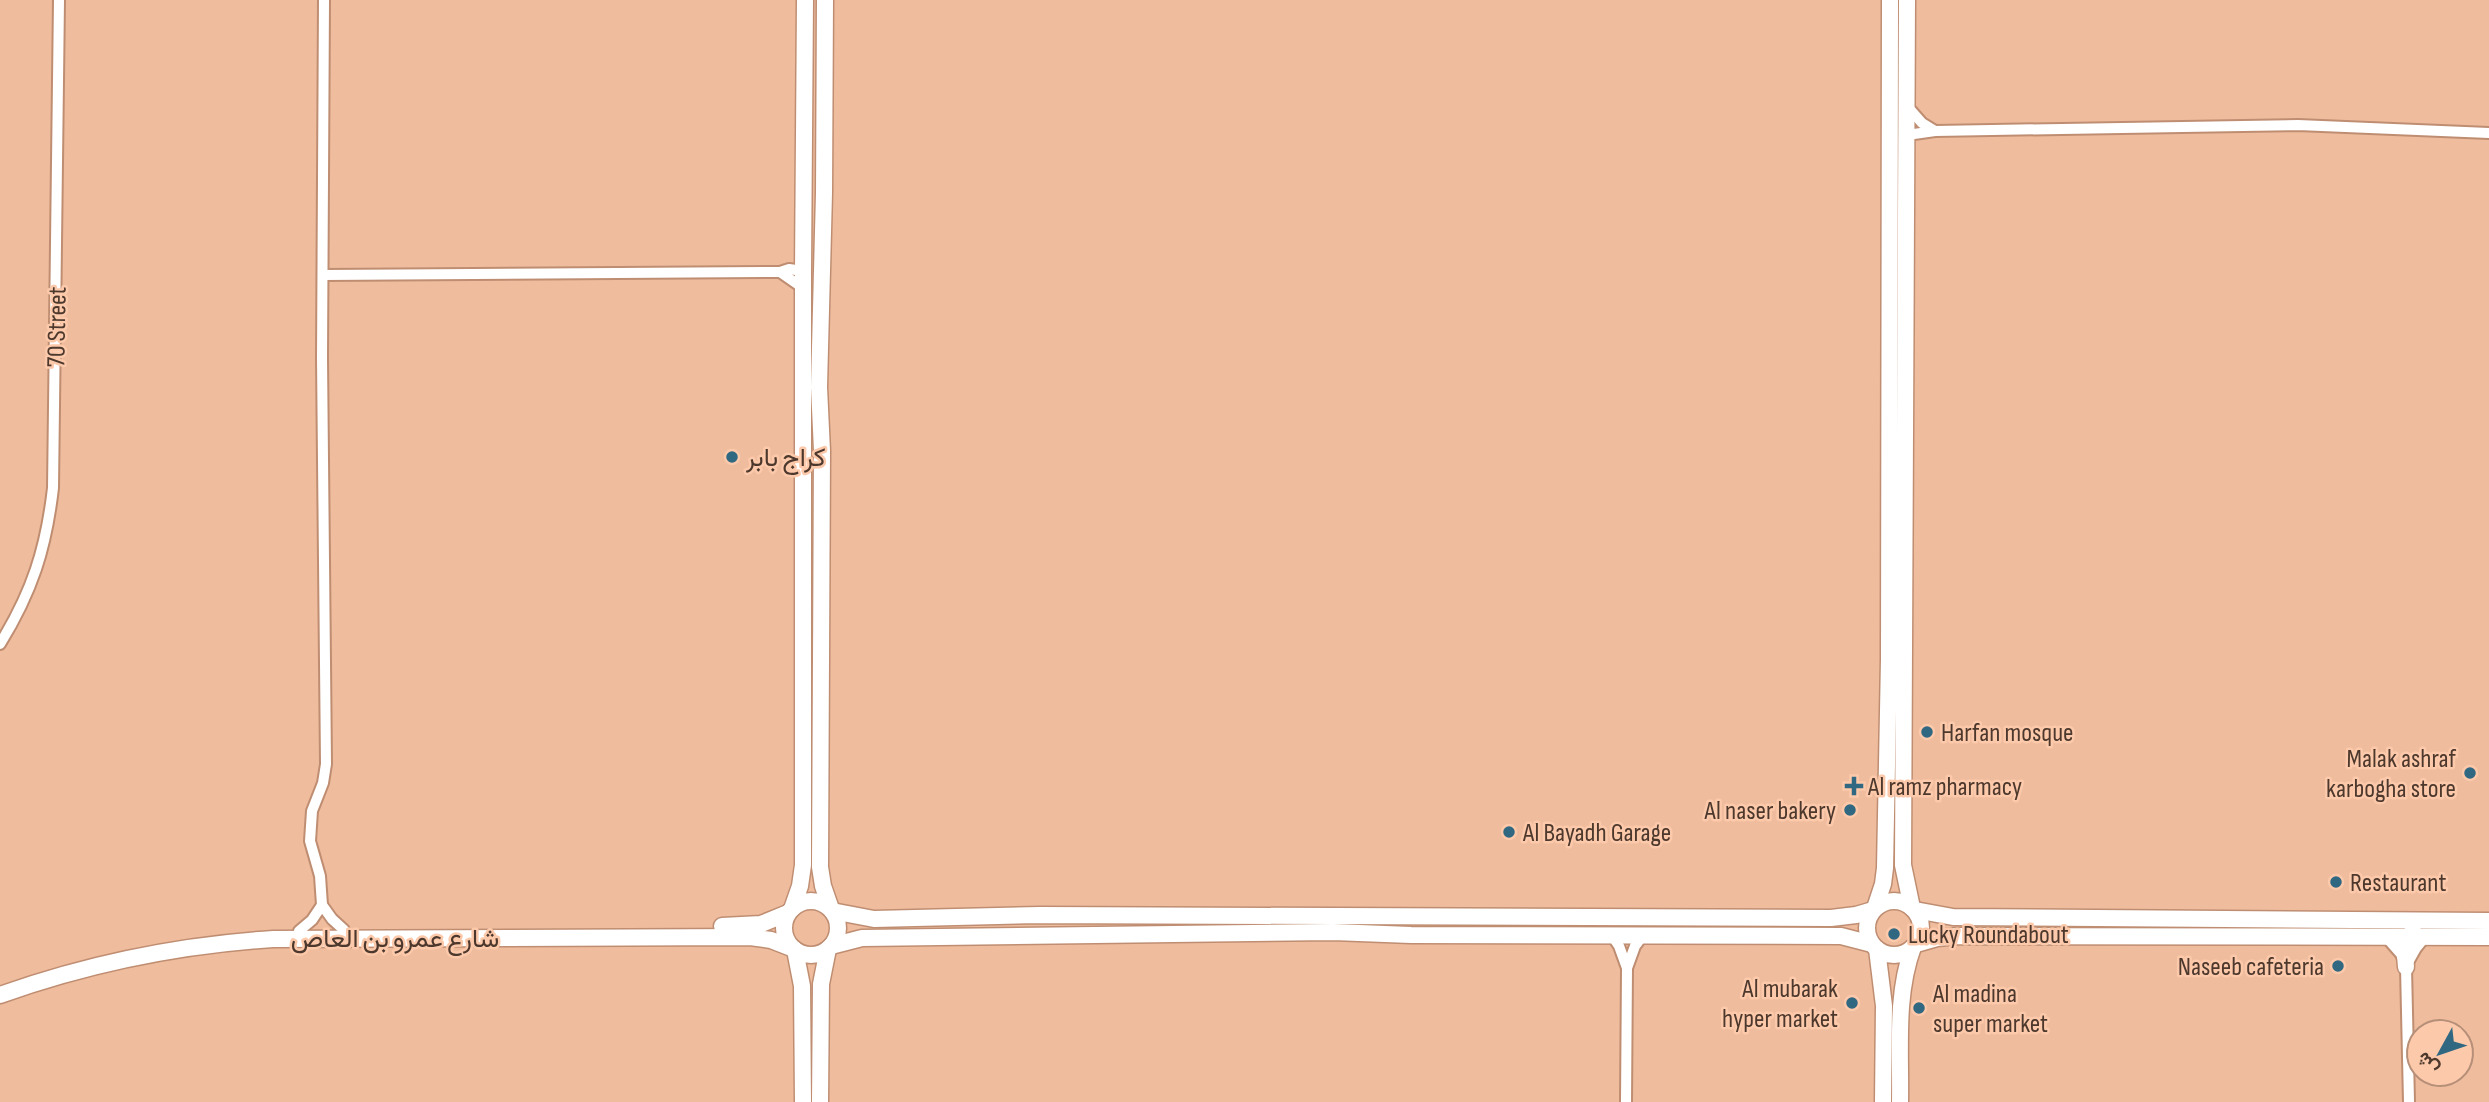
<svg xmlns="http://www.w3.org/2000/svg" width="2489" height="1102" font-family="'Sofia Sans Condensed',Vazirmatn,sans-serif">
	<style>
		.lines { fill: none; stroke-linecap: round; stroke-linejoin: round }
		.street-casing { stroke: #bf8e72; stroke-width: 14 }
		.secondary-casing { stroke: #bf8e72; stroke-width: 19 }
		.street { stroke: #fff; stroke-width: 10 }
		.secondary { stroke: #fff; stroke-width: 16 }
		.poi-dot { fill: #306882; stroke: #fdc9ab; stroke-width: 2.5 }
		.labels { text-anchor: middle; stroke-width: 5; stroke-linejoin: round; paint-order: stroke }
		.street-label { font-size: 26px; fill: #4c382c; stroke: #fdc9ab }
		.poi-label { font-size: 26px; fill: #4c382c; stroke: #fdc9ab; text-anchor: start }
	</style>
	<rect width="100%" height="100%" fill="#efbc9e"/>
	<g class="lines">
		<g class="street-casing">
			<g id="street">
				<polyline points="1907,106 1922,123 1935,131"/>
				<polyline points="1907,135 1935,131 2298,125 2489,133"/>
				<polyline points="780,272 803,288"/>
				<polyline points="323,275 780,272 789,269 803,271"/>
				<path d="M0 644C32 592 46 549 53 488L59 0"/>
				<polyline points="322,905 332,919 344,930"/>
				<polyline points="299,931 312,920 322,905 320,876 310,841 312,811 323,783 326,764 322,358 324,0"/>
				<polyline points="1611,934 1619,946 1627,968 1626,1102"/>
				<polyline points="2386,937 2401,954 2406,967 2409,1102"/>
				<polyline points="2407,964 2416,948 2425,937"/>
				<polyline points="1627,968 1635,946 1644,934"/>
			</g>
		</g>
		<g class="secondary-casing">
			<g id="secondary">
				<polyline points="825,0 824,193 819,387 822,451 820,867 823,886 831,909"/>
				<polyline points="1907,0 1903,865 1912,908"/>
				<circle cx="1894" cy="928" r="27"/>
				<circle cx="811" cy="928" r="27"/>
				<polyline points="1875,908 1883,884 1885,868 1889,659 1890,0"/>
				<polyline points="792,909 800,886 803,865 803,271 805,0"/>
				<polyline points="1915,910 1953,917 2489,921"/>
				<polyline points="832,911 874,919 1040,915 1831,918 1856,915 1873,910"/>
				<polyline points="722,926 761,924 788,913"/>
				<polyline points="1916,944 1937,938 1958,936 2489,937"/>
				<polyline points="831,946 862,938 1333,932 1411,935 1841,936 1872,944"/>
				<polyline points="1877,949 1884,1006 1883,1102"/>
				<polyline points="795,950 802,986 803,1102"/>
				<polyline points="2406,967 2404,943 2413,931"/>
				<path d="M0 995C87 964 180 945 273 939L750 937 771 940 794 949"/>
				<polyline points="820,1102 821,984 828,949"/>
				<path d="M1900 1102C1901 1050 1895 996 1913 947"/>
			</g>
		</g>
		<use href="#street" class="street"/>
		<use href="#secondary" class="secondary"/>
	</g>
	<g class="poi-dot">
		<circle cx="732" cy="457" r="7"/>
		<circle cx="1927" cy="732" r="7"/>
		<circle cx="2470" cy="773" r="7"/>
		<path d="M1850.5 775.5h7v7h7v7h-7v7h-7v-7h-7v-7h7z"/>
		<circle cx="1850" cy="810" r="7"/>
		<circle cx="1509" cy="832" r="7"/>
		<circle cx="2336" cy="882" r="7"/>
		<circle cx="1894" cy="934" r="7"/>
		<circle cx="2338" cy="966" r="7"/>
		<circle cx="1852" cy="1003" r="7"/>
		<circle cx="1919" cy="1008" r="7"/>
	</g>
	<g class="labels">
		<g class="street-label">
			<text transform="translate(56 327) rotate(-89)" y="9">70 Street</text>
			<text x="395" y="947">شارع عمرو بن العاص</text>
		</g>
		<g class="poi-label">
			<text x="746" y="466">كراج بابر</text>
			<text x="1941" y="741">Harfan mosque</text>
			<text x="2456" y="767" text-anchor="end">Malak ashraf<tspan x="2456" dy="30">karbogha store</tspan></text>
			<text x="1868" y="795">Al ramz pharmacy</text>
			<text x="1836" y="819" text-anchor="end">Al naser bakery</text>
			<text x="1523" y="841">Al Bayadh Garage</text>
			<text x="2350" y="891">Restaurant</text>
			<text x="1908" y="943">Lucky Roundabout</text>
			<text x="2324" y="975" text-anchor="end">Naseeb cafeteria</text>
			<text x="1838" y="997" text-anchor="end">Al mubarak<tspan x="1838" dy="30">hyper market</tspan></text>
			<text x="1933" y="1002">Al madina<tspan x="1933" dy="30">super market</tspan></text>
		</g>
	</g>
	<g transform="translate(2440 1053) rotate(230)"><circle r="33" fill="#fdc9ab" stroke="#b68f78" stroke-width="2"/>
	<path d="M0-5L12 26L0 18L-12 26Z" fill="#306882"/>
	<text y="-10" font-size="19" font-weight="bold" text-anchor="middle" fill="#4c382c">ش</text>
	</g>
</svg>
